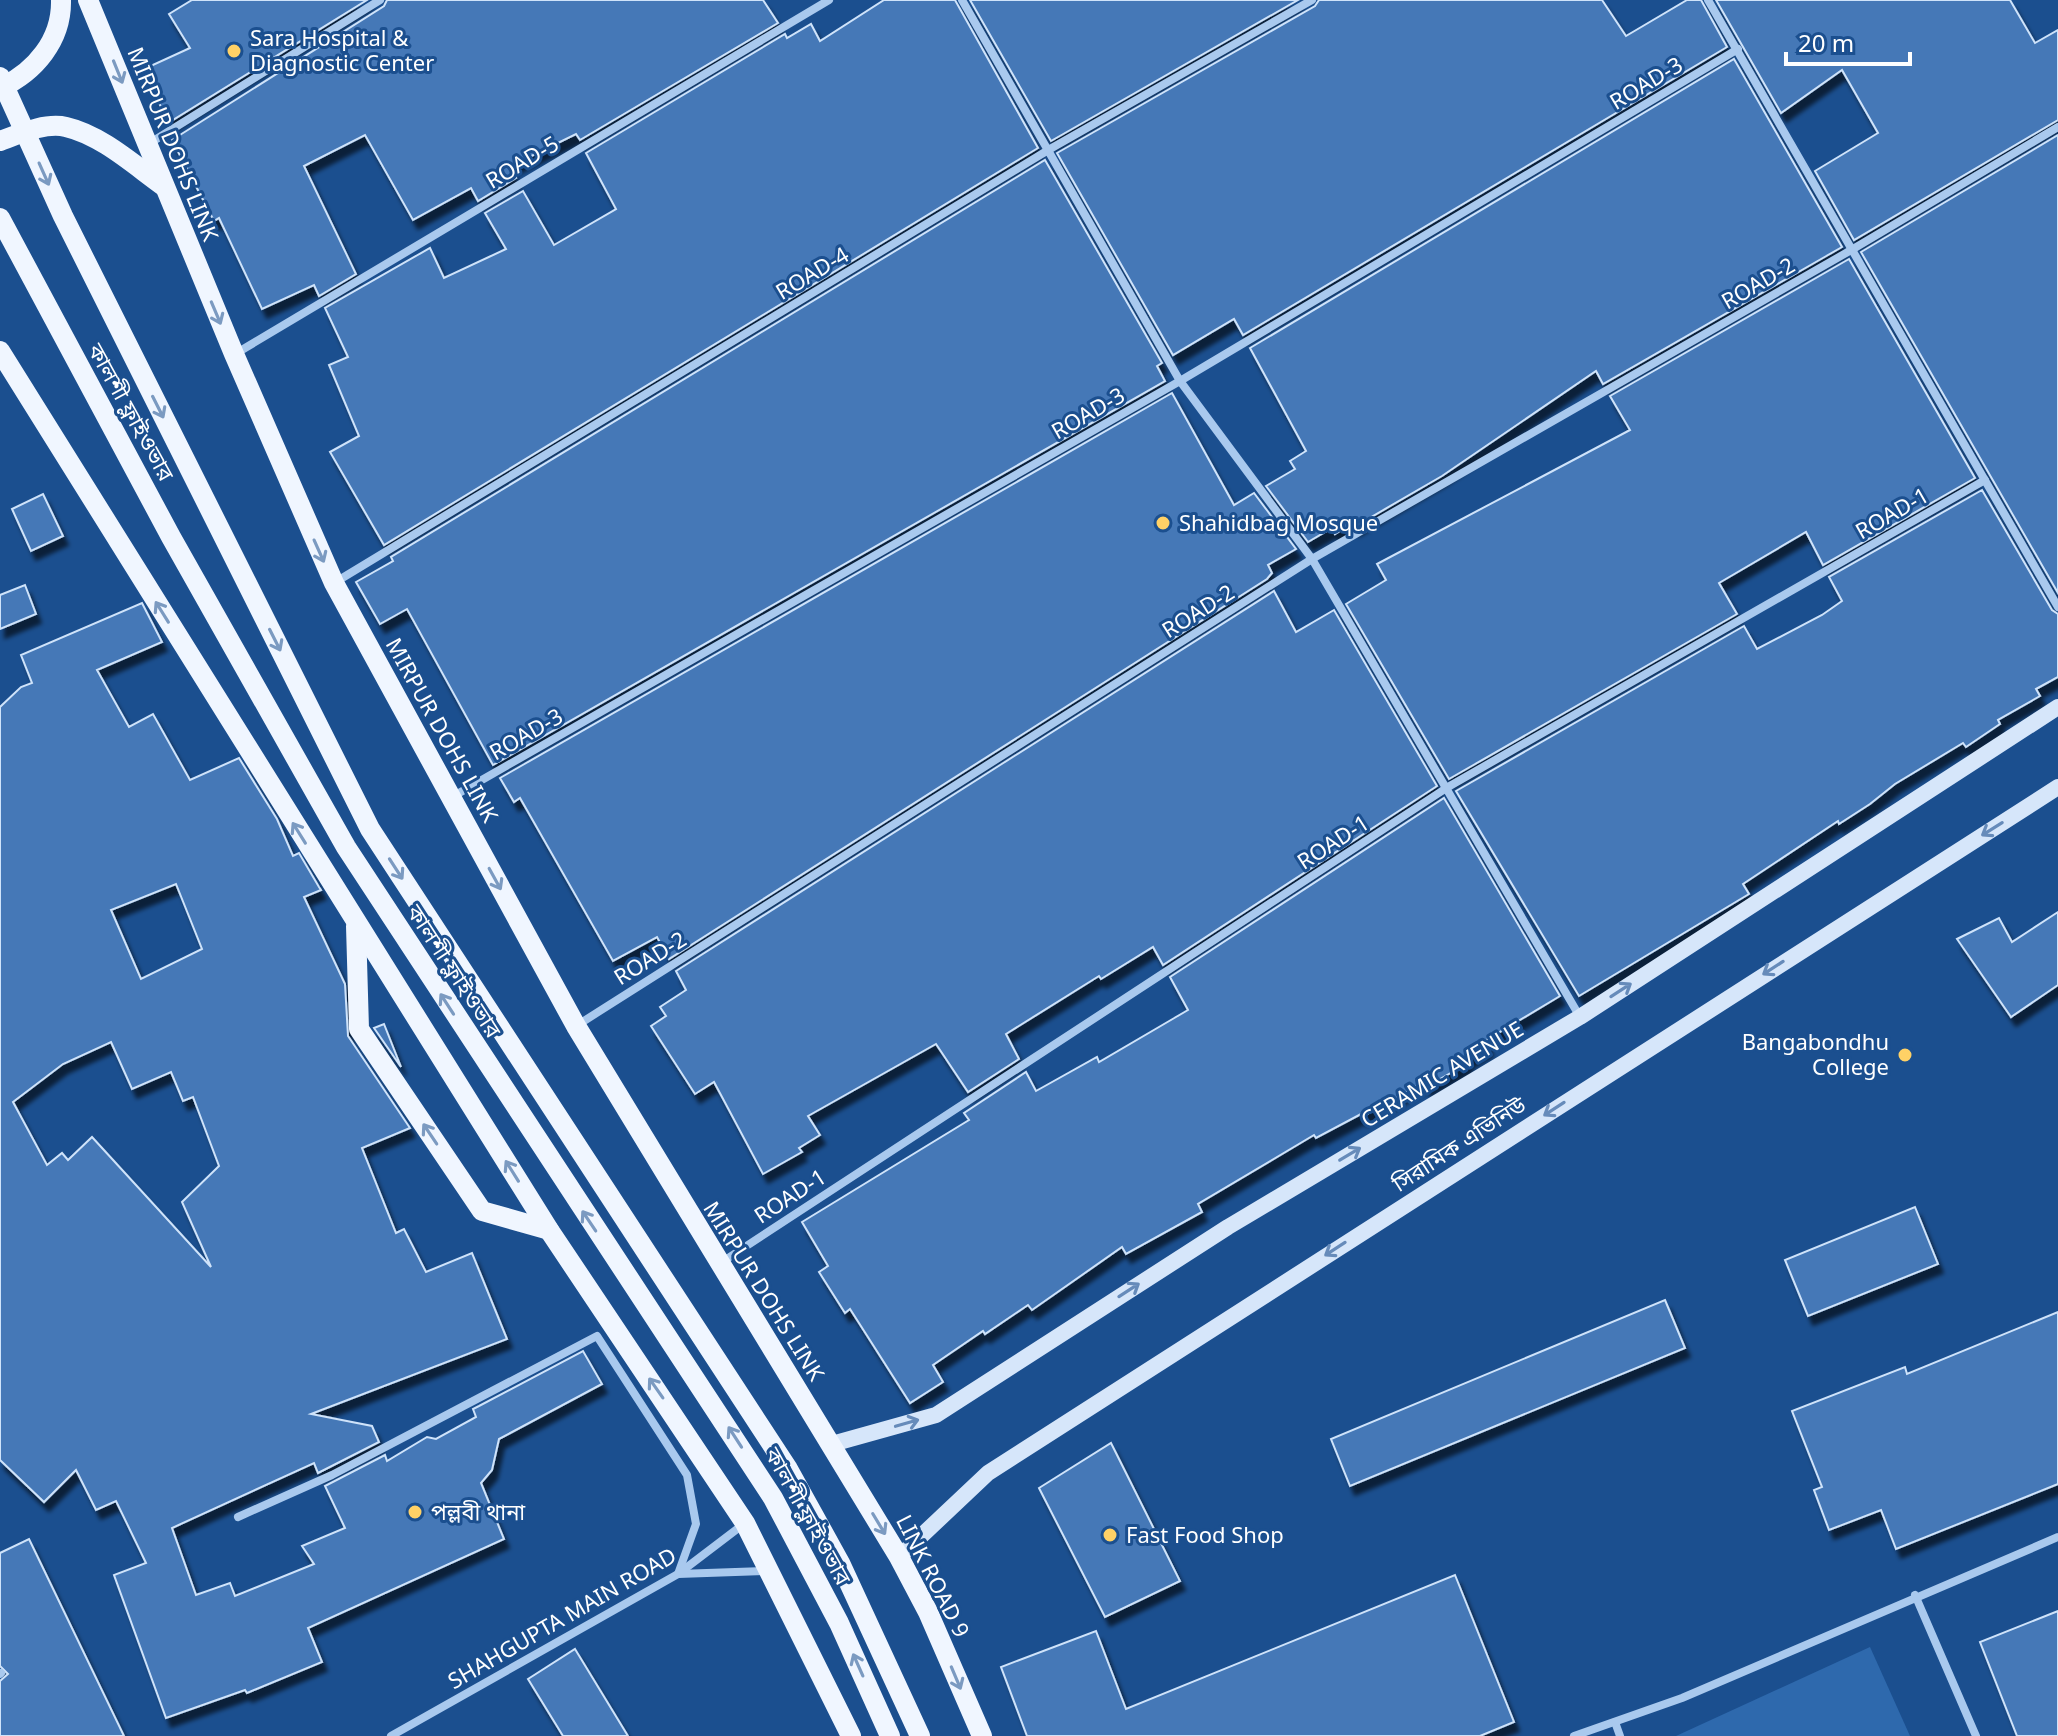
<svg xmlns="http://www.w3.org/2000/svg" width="2058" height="1736" font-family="'Noto Sans','Noto Sans Bengali',sans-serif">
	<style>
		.green { fill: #2e69ad }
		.building { fill: #4478b7; stroke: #cfe3fa; stroke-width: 2; fill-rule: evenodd; filter: url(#shadow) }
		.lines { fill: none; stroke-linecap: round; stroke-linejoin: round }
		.street { stroke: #a9c9ee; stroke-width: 8 }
		.secondary { stroke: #d6e6fa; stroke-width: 16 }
		.primary { stroke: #f0f6ff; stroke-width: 20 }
		.primary-bridge { stroke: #f0f6ff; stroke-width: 20 }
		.oneway { stroke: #7b9ac1 }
		.oneway2 { stroke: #668bba }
		.poi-dot { fill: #ffd166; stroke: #1b4f8f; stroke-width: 3 }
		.labels { text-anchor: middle; stroke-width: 6; stroke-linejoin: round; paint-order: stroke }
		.poi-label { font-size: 22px; fill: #fff; stroke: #1b4f8f; text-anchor: start }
		.street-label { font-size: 22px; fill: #fff; stroke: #1b4f8f }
	</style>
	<defs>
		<filter id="shadow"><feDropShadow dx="5" dy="9" stdDeviation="2" flood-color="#0009"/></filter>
	</defs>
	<rect width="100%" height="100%" fill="#1b4f8f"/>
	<polygon class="green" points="1870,1647 1910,1736 1676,1736"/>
	<g class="building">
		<polygon points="192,0 367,0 168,123 144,69 190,48 169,14"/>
		<polygon points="387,0 763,0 778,23 580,140 576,134 509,167 516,178 478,201 471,188 413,220 365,135 304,166 356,274 319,296 314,285 262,309 219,218 214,221 172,140 384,6"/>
		<polygon points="884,0 955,0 1038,148 384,545 330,452 359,436 329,365 348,357 325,308 430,248 444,278 506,249 485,213 523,191 554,245 616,209 586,153 785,34 787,38 811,24 820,41"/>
		<polygon points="970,0 1298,0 1051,141"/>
		<polygon points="1319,0 1602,0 1626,36 1687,0 1701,0 1727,47 1243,335 1234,319 1173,355 1057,153 1315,6"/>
		<polygon points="1716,0 2010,0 2035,43 2058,30 2058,120 1854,240 1815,171 1878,133 1842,70 1781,113"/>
		<polygon points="1734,59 1842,247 1603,384 1596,371 1442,476 1354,527 1352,523 1335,534 1332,528 1308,542 1266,486 1295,469 1290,461 1306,451 1250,348"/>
		<polygon points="2058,135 2058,593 1861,252"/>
		<polygon points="1045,160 1162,363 1157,366 1165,381 493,765 407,609 380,624 356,582 393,561 391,557"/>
		<polygon points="1849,259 1975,478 1823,565 1806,532 1719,583 1737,614 1449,779 1346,604 1386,580 1377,564 1630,430 1610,396"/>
		<polygon points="1172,393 1234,505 1254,493 1296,549 1268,565 1272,573 1267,579 669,959 657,937 613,961 520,798 514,802 500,778"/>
		<polygon points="1982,490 2052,610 2058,614 2058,677 2036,689 2040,696 1998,720 2000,724 1966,747 1963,743 1895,784 1870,804 1839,824 1838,821 1743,884 1749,894 1579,996 1456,791 1744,626 1757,649 1822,615 1842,601 1829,577"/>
		<polygon points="43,494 63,536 31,551 12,509"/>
		<polygon points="25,585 36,614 0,629 0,595"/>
		<polygon points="1274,591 1296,632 1334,610 1437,786 1163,965 1153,947 1101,979 1099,976 1006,1034 1019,1059 968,1092 936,1044 808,1116 820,1135 799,1148 802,1152 763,1174 714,1082 695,1094 651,1026 666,1016 660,1007 686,990 676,971"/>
		<path d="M142 603 162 642 97 670 129 727 153 714 190 780 239 758 277 819 293 856 299 853 319 887 321 890 304 897 345 984 348 1036 410 1128 362 1148 396 1233 404 1229 426 1272 472 1253 507 1339 311 1414 372 1426 379 1442 318 1473 314 1463 172 1528 196 1595 230 1583 235 1596 314 1564 302 1546 345 1528 325 1486 385 1455 387 1461 427 1437 436 1439 476 1417 473 1409 479 1406 583 1351 602 1384 499 1439 492 1470 481 1483 504 1539 308 1628 322 1662 247 1693 245 1690 166 1718 114 1575 146 1563 116 1501 96 1510 76 1470 44 1502 0 1460V707L21 687 32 683 21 655ZM176 884 202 949 141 979 111 910ZM111 1042 132 1089 171 1072 183 1101 193 1097 219 1166 182 1202 211 1267 92 1137 68 1160 62 1153 47 1165 13 1102 63 1064Z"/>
		<polygon points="1444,798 1560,996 1485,1041 1488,1047 1466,1060 1468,1063 1426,1087 1423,1082 1362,1117 1361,1114 1316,1138 1314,1135 1198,1204 1202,1212 1126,1254 1122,1247 1032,1310 1028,1305 985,1334 983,1331 933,1365 943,1382 910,1403 850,1309 845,1313 819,1272 828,1266 802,1222 969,1120 964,1113 1026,1072 1036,1091 1097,1057 1099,1062 1188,1010 1170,977"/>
		<polygon points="2058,912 2058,985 2011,1017 1957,939 1999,918 2012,942"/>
		<polygon points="384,1024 401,1067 374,1028"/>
		<polygon points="1915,1207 1938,1264 1808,1316 1785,1260"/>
		<polygon points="1665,1300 1685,1348 1350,1486 1331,1439"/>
		<polygon points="2058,1312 2058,1484 1896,1549 1881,1510 1829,1530 1814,1490 1822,1487 1792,1411 1905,1367 1907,1374"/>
		<polygon points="1111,1443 1180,1581 1105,1617 1039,1488"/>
		<polygon points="29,1539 124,1736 0,1736 0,1681 8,1674 0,1666 0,1553"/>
		<polygon points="1455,1575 1514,1722 1480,1736 1027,1736 1001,1667 1096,1631 1126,1709"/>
		<polygon points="2058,1611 2058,1736 2017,1736 1980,1642"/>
		<polygon points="575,1649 628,1736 563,1736 528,1679"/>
	</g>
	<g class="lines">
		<g class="street">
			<polyline points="962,0 1180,381 1312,559 1580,1017"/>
			<polyline points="1708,0 2058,607"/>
			<polyline points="150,143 380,0"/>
			<polyline points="235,354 829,0"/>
			<polyline points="334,583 1050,149 1312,0"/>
			<polyline points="452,797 1180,381 1738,49"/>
			<polyline points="576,1026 1312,559 1853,249 2058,127"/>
			<polyline points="722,1262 1448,787 1985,480"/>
			<polyline points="238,1517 332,1475 597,1336 687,1475 696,1524 678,1574 765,1571"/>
			<polyline points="1915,1595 1976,1736"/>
			<polyline points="0,1674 1,1673"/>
			<polyline points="1615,1722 1620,1736"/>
			<polyline points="391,1736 678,1574 745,1523"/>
			<polyline points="1574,1736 1682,1698 2058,1537"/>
		</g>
		<g class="secondary">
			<polyline points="832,1444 936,1415 1228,1227 1580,1017 2058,707"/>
			<polyline points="899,1557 988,1473 2058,787"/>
		</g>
		<g class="primary">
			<polyline points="88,0 234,354 334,583 576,1026 899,1557 928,1612 982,1736"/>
			<path d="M0 88C35 72 62 40 61 0"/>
			<path d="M0 141C19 134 46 122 66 127 101 135 134 165 162 185"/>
			<polyline points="0,218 171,537 346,847 773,1498 839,1623 890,1736"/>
			<polyline points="0,351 549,1230 745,1523 851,1736"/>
			<polyline points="356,926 359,1029 482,1211 549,1230"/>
		</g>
		<polyline class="primary-bridge" points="0,77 63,216 370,829 788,1469 840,1563 920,1736"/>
	</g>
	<defs><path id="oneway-shaft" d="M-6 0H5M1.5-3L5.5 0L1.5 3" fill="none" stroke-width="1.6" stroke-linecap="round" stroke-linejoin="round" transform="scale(2)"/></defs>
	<g class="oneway">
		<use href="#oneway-shaft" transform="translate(118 72) rotate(68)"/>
		<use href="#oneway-shaft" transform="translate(44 174) rotate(66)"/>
		<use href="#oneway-shaft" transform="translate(216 313) rotate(67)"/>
		<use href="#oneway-shaft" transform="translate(158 407) rotate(63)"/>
		<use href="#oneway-shaft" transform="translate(319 551) rotate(66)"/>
		<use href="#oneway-shaft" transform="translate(162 612) rotate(-122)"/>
		<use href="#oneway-shaft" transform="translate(275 640) rotate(63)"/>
		<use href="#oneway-shaft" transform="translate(299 833) rotate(-122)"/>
		<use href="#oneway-shaft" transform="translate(396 869) rotate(57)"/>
		<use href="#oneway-shaft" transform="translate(495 879) rotate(61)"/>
		<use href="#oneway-shaft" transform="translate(447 1004) rotate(-123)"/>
		<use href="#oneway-shaft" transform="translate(430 1134) rotate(-124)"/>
		<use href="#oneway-shaft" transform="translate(512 1171) rotate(-122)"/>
		<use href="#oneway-shaft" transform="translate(589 1221) rotate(-124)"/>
		<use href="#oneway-shaft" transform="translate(656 1388) rotate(-125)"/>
		<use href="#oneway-shaft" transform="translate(735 1437) rotate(-123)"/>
		<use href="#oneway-shaft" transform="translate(879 1524) rotate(59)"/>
		<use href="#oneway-shaft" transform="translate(858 1665) rotate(-114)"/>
		<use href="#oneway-shaft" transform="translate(956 1678) rotate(67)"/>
	</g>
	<g class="oneway2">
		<use href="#oneway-shaft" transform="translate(1992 829) rotate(148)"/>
		<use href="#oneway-shaft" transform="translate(1773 968) rotate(147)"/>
		<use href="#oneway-shaft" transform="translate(1621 990) rotate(-33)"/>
		<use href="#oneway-shaft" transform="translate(1554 1109) rotate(147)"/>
		<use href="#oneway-shaft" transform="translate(1350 1154) rotate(-31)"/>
		<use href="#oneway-shaft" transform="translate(1335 1249) rotate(147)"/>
		<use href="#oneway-shaft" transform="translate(1129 1290) rotate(-33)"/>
		<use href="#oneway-shaft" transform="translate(907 1423) rotate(-16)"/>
	</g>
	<g class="poi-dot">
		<circle cx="234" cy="51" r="8"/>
		<circle cx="1163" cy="523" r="8"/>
		<circle cx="1905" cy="1055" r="8"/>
		<circle cx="415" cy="1512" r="8"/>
		<circle cx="1110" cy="1535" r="8"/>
	</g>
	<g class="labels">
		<g class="poi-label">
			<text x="250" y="46">Sara Hospital &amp;<tspan x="250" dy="25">Diagnostic Center</tspan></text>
			<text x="1179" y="531">Shahidbag Mosque</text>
			<text x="1889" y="1050" text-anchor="end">Bangabondhu<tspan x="1889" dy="25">College</tspan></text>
			<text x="431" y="1520">পল্লবী থানা</text>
			<text x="1126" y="1543">Fast Food Shop</text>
		</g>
		<g class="street-label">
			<text transform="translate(1646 83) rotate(-31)" y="8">ROAD-3</text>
			<text transform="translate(173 144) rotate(68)" y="8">MIRPUR DOHS LINK</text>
			<text transform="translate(522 162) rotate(-31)" y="8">ROAD-5</text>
			<text transform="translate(812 273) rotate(-31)" y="8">ROAD-4</text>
			<text transform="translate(1758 283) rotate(-30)" y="8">ROAD-2</text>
			<text transform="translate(131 412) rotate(61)" y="8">কালশী ফ্লাইওভার</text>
			<text transform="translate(1088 413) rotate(-30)" y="8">ROAD-3</text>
			<text transform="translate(1892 513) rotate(-30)" y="8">ROAD-1</text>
			<text transform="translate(1198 611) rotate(-32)" y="8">ROAD-2</text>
			<text transform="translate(442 730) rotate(61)" y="8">MIRPUR DOHS LINK</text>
			<text transform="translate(526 734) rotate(-30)" y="8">ROAD-3</text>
			<text transform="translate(1333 842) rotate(-33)" y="8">ROAD-1</text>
			<text transform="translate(650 958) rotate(-32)" y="8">ROAD-2</text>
			<text transform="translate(454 971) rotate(57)" y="8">কালশী ফ্লাইওভার</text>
			<text transform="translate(1442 1074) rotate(-31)" y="8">CERAMIC AVENUE</text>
			<text transform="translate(1459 1144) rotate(-33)" y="8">সিরামিক এভিনিউ</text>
			<text transform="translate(790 1196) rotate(-33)" y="8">ROAD-1</text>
			<text transform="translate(764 1291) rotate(58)" y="8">MIRPUR DOHS LINK</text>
			<text transform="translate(808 1516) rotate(61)" y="8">কালশী ফ্লাইওভার</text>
			<text transform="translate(933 1576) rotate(63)" y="8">LINK ROAD 9</text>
			<text transform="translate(562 1618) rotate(-30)" y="8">SHAHGUPTA MAIN ROAD</text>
		</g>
	</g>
	<path d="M1786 52v12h124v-12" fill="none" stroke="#ffffff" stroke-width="4"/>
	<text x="1798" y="52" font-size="24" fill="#ffffff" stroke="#1b4f8f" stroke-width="6" paint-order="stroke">20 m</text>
</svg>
